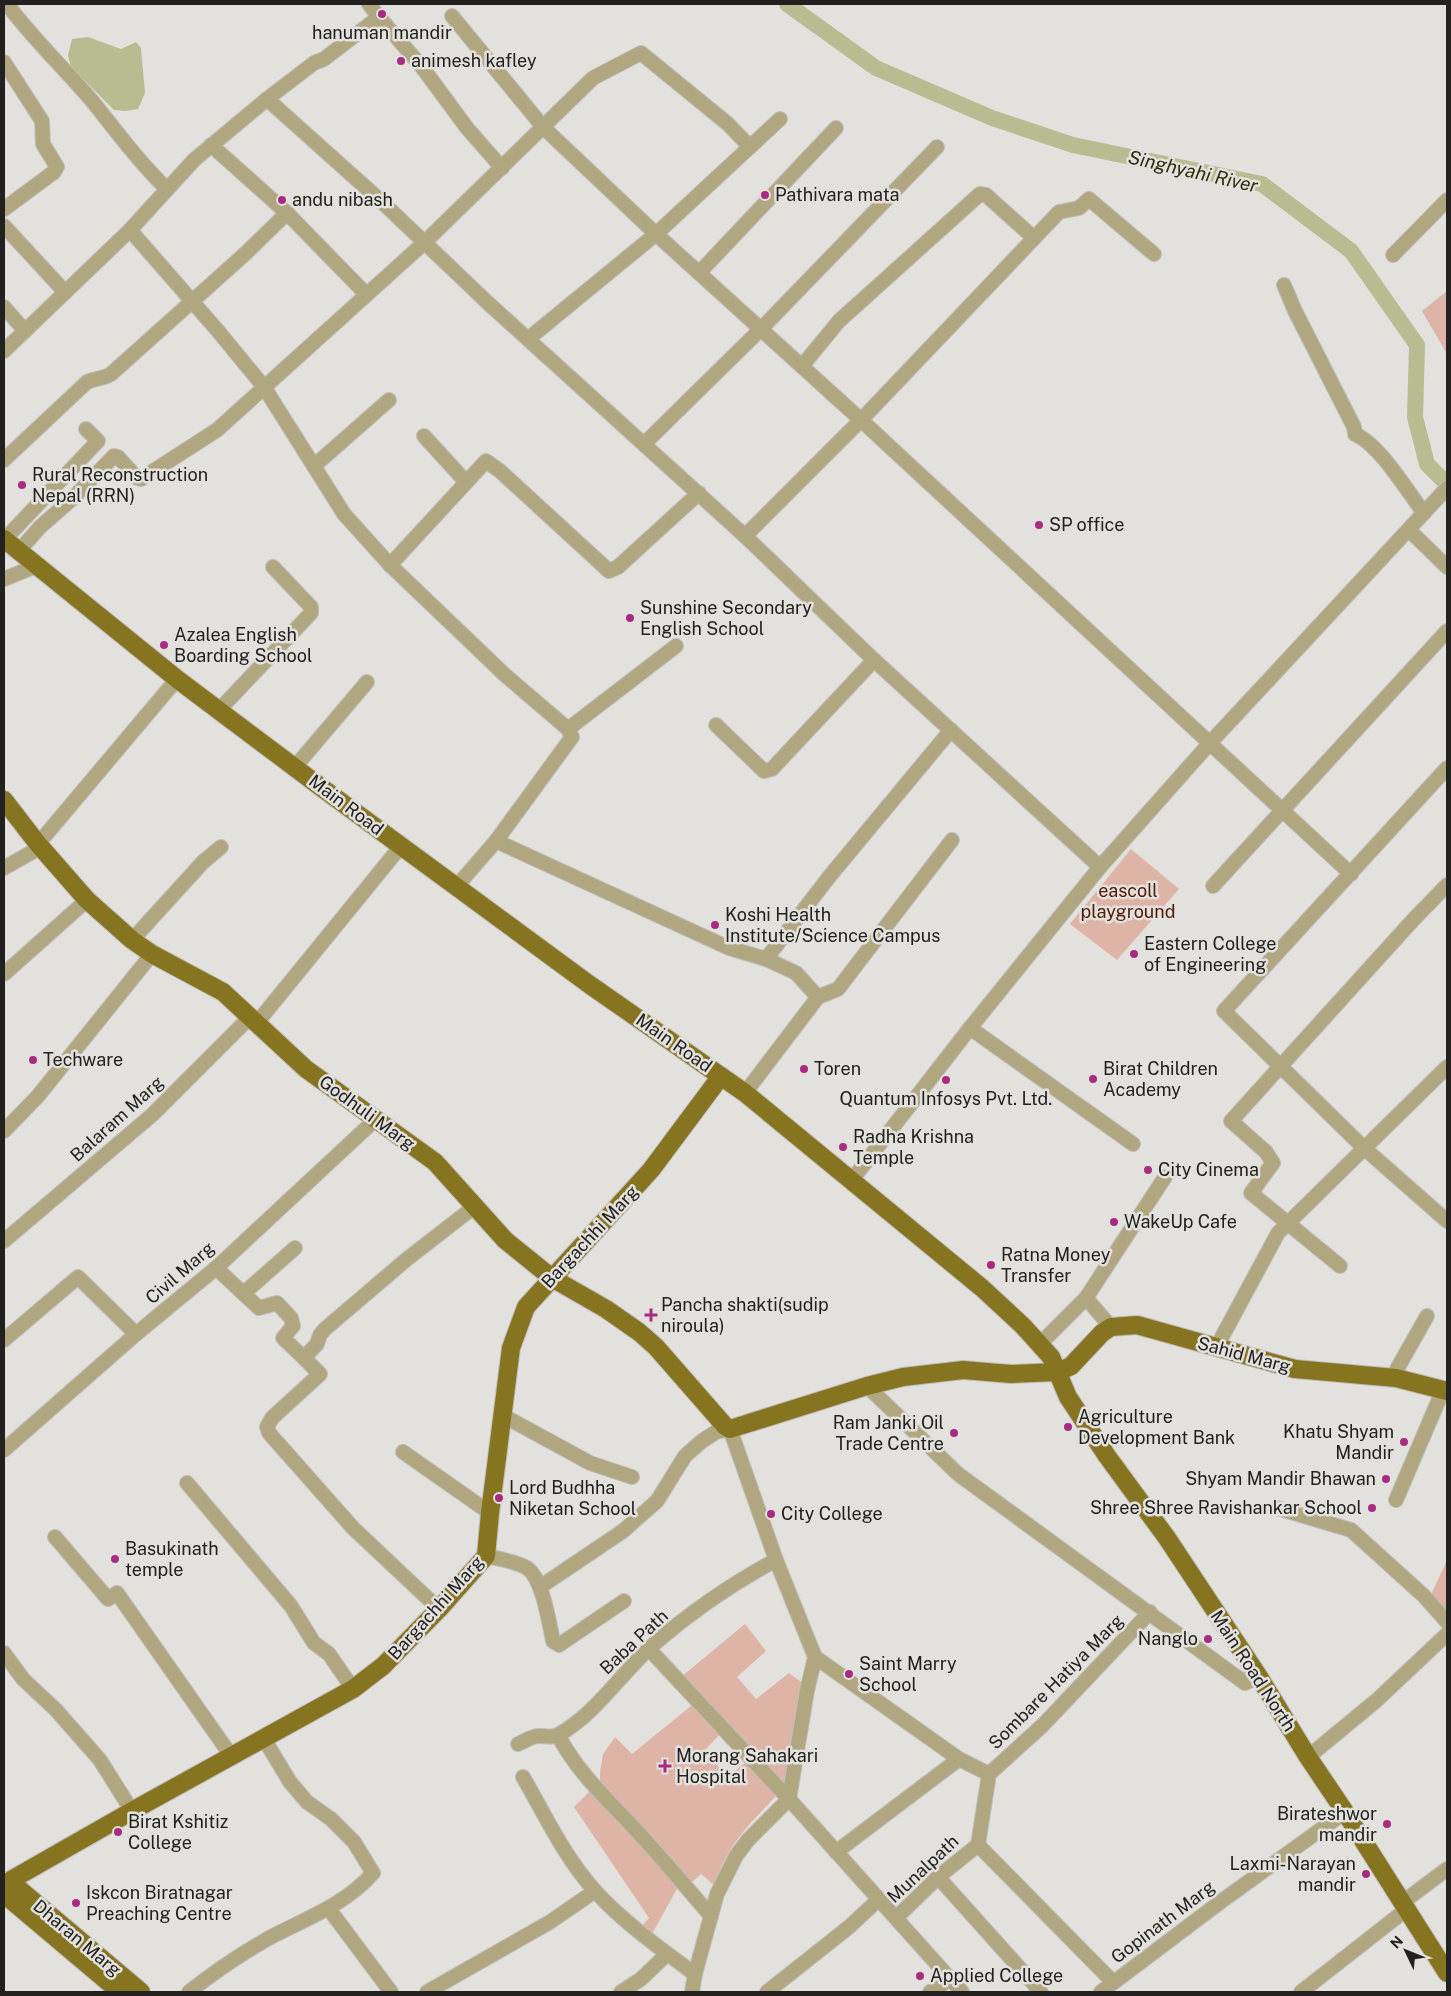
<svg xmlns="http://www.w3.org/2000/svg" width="1451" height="1996" font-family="'Public Sans',sans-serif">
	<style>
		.green { fill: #ddb4a6 }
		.water { fill: #b7bd91 }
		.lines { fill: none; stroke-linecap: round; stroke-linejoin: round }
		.river { stroke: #b7bd91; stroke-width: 16 }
		.minor-casing { stroke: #c0bebb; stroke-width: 16 }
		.major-casing { stroke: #c0bebb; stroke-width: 20 }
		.minor { stroke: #b0a680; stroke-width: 14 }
		.major { stroke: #877420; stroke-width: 18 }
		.poi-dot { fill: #a72c80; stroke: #e3e1dd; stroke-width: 2 }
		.labels { text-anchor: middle; stroke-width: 5; stroke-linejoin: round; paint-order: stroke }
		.poi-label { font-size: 18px; fill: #222120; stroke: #e3e1dd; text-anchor: start }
		.street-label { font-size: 18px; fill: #222120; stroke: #e3e1dd }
		.park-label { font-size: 18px; fill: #511903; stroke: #e3e1dd }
		.water-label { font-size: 19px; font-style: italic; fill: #292d09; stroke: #e3e1dd }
	</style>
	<rect width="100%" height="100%" fill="#e3e1dd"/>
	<g class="green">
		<polygon points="1447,291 1447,354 1422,311"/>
		<polygon points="1131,849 1179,889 1117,960 1070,924"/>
		<polygon points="1447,1560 1447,1616 1430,1597"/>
		<polygon points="745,1624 766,1651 737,1677 756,1699 789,1673 804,1684 783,1787 681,1677"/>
		<path d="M697 1701 723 1731 704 1751 728 1777 748 1760 777 1795C750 1824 726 1845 715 1886L701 1874 690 1884 600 1787V1772L603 1754 615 1737 632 1754Z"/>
		<polygon points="592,1789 678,1887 652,1934 641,1927 649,1918 574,1807"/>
	</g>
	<polygon class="water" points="88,37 121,49 136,42 141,48 145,93 138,109 125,111 114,110 71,67 68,55 72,39"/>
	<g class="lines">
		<polyline class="river" points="787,4 876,68 992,118 1073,145 1262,184 1351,251 1417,345 1415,417 1427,464 1447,484"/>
		<g class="minor-casing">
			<g id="minor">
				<path d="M7 4C33 39 65 69 93 102 117 132 139 162 167 189"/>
				<polyline points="452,16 544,128 656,234 861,420 1351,874"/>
				<polyline points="379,17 422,67 467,128 502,168"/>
				<polyline points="4,62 42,121 43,144 57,167 54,172 4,209"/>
				<polyline points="267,99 382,202 488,303 745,536 874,660 1100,867"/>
				<polyline points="211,145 287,213 366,294"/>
				<polyline points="4,226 65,292"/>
				<polyline points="130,230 218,331 264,387 344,514 390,565 505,675 568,729 572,737 496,841 456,887"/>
				<polyline points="1393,255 1447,200"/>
				<polyline points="699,273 836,128"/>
				<path d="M1284 285 1295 311 1354 427 1355 434C1380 445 1407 491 1424 513"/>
				<polyline points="4,307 25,331"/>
				<polyline points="528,339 656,234 780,119"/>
				<polyline points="4,351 130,230 194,160 267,99 314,63 324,59 379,17 369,4"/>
				<polyline points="802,366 839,321 980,194 986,195 1034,238"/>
				<polyline points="424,436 466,482"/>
				<polyline points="644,444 761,329 937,147"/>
				<path d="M4 460 87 382C95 378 103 379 111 374L246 253 287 213"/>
				<polyline points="314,466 389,400"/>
				<polyline points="1409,530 1447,567"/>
				<polyline points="745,536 861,420 1059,212 1079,208 1089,199 1154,254"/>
				<polyline points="4,540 98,441 86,429"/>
				<polyline points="18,552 40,527 72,499 114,456 118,457 137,478 141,479 217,430 425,242 593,78 641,53 728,124 750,147"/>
				<polyline points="390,565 486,461 500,471 609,571 618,567 699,493"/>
				<polyline points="4,579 36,566"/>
				<polyline points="219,710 311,613 311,607 273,567"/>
				<polyline points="716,725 764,771 772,769 874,660"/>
				<polyline points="568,729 676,646"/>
				<polyline points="295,767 367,682"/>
				<polyline points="1447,768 1224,1011 1364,1148 1447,1221"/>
				<polyline points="496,841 729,948 766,959 796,973 818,997"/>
				<polyline points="38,844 177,679"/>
				<polyline points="4,868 41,847"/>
				<polyline points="1213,886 1447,631"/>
				<polyline points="132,940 203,862 221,847"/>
				<polyline points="766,959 829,877 951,730"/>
				<polyline points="4,974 87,900"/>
				<polyline points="256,1024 401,846"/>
				<polyline points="970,1028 1133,1144"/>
				<polyline points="745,1093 818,997 838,989 952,840"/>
				<polyline points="4,1131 38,1096 152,954"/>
				<polyline points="851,1181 970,1028 1100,867 1209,744 1447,488"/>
				<polyline points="4,1241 152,1115 249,1018"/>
				<polyline points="1340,1266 1251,1193 1273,1163 1266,1152 1231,1121 1413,920 1447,885"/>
				<polyline points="216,1268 259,1308 277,1303 291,1318 293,1326 283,1338 304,1358"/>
				<polyline points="244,1293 295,1248"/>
				<polyline points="1111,1327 1086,1298 1165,1177"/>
				<polyline points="4,1340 78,1277 136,1334"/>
				<polyline points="1040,1344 1086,1298"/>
				<polyline points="1216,1348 1278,1233 1447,1067"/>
				<polyline points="1392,1378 1427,1316"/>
				<polyline points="867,1386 958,1474 1245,1683 1259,1677"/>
				<polyline points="502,1415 590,1463 632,1477"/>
				<polyline points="4,1450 136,1334 216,1268 376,1119"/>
				<polyline points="403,1452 490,1513"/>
				<polyline points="187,1483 291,1606 314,1643 329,1654 353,1689"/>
				<polyline points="1396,1500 1443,1390"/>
				<polyline points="1277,1508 1351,1530 1424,1596 1447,1622"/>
				<polyline points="55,1537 108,1599 117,1593 232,1757"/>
				<path d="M486 1556C498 1559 516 1561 527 1568 543 1579 549 1623 553 1641L559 1645 624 1601"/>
				<polyline points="540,1587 623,1531 657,1501 685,1456 702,1441 716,1432 730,1429 776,1560 815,1657 959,1759 989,1774 1043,1725 1150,1612"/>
				<polyline points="439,1609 353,1528 269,1433 267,1427 272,1418 320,1374 304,1358 317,1344 320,1335 325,1329 407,1259 474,1207"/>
				<polyline points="649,1649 789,1799 962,1992"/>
				<polyline points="4,1653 23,1679 56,1710 100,1760 132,1811"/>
				<path d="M558 1735C577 1772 607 1799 635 1829 661 1857 686 1887 711 1916"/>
				<path d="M518 1744C525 1741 532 1736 539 1736 546 1736 552 1738 558 1735 597 1713 621 1673 654 1644 691 1612 733 1583 776 1560"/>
				<polyline points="1308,1757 1377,1700 1447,1634"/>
				<path d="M523 1777C545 1815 565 1858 595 1891 622 1921 662 1950 695 1974"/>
				<polyline points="978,1845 1113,1982"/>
				<polyline points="836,1852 959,1759"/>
				<polyline points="938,1877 1041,1992"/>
				<polyline points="1403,1902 1447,1869"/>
				<polyline points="329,1909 391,1992"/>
				<polyline points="896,1918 938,1877 978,1845 989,1774"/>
				<path d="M189 1992C214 1972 241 1954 269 1938 305 1919 345 1905 373 1873L354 1842 331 1819 307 1802 290 1782 264 1739"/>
				<polyline points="427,1992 550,1922 595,1891"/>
				<polyline points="621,1992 641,1979 667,1954"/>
				<polyline points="692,1992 695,1974 717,1894 736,1856 748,1840 789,1799 807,1691 815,1657"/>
				<polyline points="767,1992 849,1927 878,1900"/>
				<polyline points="930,1992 950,1979"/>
				<polyline points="1101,1992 1219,1903 1345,1812"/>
				<polyline points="1301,1992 1407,1909"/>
			</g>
		</g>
		<g class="major-casing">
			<g id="major">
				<polyline points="4,539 177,679 318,785 590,985 745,1093 982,1288 1023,1326 1051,1357 1068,1397 1107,1456 1167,1538 1259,1677 1308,1757 1345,1812 1447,1973"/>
				<polyline points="4,800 38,844 87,900 132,940 152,954 223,992 306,1069 435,1162 505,1240 552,1278 606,1309 639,1332 656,1347 725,1426 730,1429 867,1386 903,1377 963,1370 1011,1374 1058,1372 1071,1366 1102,1333 1111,1327 1137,1325 1295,1369 1396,1378 1447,1391"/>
				<polyline points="11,1880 132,1811 353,1689 383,1666 439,1609 486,1556 490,1513 511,1348 526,1307 651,1170 721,1076"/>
				<polyline points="13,1884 141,1992"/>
				<polyline points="4,1894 120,1992"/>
			</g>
		</g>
		<use href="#minor" class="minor"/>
		<use href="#major" class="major"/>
	</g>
	<g class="poi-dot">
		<circle cx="382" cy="14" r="5"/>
		<circle cx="401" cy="61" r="5"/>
		<circle cx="765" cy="195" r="5"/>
		<circle cx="282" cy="200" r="5"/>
		<circle cx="22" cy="485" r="5"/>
		<circle cx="1039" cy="525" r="5"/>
		<circle cx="630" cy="618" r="5"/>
		<circle cx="164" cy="645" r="5"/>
		<circle cx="715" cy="925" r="5"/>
		<circle cx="1134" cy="954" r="5"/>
		<circle cx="33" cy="1060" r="5"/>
		<circle cx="804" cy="1069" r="5"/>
		<circle cx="1093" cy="1079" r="5"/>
		<circle cx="946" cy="1080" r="5"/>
		<circle cx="843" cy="1147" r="5"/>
		<circle cx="1148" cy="1170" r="5"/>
		<circle cx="1114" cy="1222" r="5"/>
		<circle cx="991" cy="1265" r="5"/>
		<path d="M648.5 1307.5h5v5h5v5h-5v5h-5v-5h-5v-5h5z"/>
		<circle cx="1068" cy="1427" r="5"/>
		<circle cx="954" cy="1433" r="5"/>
		<circle cx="1404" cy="1442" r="5"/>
		<circle cx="1386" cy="1479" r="5"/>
		<circle cx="499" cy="1498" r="5"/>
		<circle cx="1372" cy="1508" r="5"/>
		<circle cx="771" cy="1514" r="5"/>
		<circle cx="115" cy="1559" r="5"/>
		<circle cx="1208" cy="1639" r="5"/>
		<circle cx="849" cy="1674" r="5"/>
		<path d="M662.5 1758.5h5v5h5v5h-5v5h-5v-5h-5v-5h5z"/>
		<circle cx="1387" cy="1824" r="5"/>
		<circle cx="118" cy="1832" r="5"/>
		<circle cx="1366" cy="1874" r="5"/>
		<circle cx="76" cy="1903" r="5"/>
		<circle cx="920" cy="1976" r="5"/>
	</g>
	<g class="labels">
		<g class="poi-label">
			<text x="382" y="39" text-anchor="middle">hanuman mandir</text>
			<text x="411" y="67">animesh kafley</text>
			<text x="775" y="201">Pathivara mata</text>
			<text x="292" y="206">andu nibash</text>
			<text x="32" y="481">Rural Reconstruction<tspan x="32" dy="21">Nepal (RRN)</tspan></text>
			<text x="1049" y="531">SP office</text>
			<text x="640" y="614">Sunshine Secondary<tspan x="640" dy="21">English School</tspan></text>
			<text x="174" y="641">Azalea English<tspan x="174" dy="21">Boarding School</tspan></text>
			<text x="725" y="921">Koshi Health<tspan x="725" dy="21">Institute/Science Campus</tspan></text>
			<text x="1144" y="950">Eastern College<tspan x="1144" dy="21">of Engineering</tspan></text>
			<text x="43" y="1066">Techware</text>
			<text x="814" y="1075">Toren</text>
			<text x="1103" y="1075">Birat Children<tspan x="1103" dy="21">Academy</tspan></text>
			<text x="946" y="1105" text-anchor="middle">Quantum Infosys Pvt. Ltd.</text>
			<text x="853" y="1143">Radha Krishna<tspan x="853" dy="21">Temple</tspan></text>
			<text x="1158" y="1176">City Cinema</text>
			<text x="1124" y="1228">WakeUp Cafe</text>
			<text x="1001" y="1261">Ratna Money<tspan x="1001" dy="21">Transfer</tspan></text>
			<text x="661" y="1311">Pancha shakti(sudip<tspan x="661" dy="21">niroula)</tspan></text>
			<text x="1078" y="1423">Agriculture<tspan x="1078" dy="21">Development Bank</tspan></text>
			<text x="944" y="1429" text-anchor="end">Ram Janki Oil<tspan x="944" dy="21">Trade Centre</tspan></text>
			<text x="1394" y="1438" text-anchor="end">Khatu Shyam<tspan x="1394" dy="21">Mandir</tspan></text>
			<text x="1376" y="1485" text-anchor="end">Shyam Mandir Bhawan</text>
			<text x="509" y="1494">Lord Budhha<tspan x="509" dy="21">Niketan School</tspan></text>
			<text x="1362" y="1514" text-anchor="end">Shree Shree Ravishankar School</text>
			<text x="781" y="1520">City College</text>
			<text x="125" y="1555">Basukinath<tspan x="125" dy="21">temple</tspan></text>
			<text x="1198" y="1645" text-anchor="end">Nanglo</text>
			<text x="859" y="1670">Saint Marry<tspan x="859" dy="21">School</tspan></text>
			<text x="676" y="1762">Morang Sahakari<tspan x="676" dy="21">Hospital</tspan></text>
			<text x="1377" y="1820" text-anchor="end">Birateshwor<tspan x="1377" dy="21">mandir</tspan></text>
			<text x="128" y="1828">Birat Kshitiz<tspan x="128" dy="21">College</tspan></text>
			<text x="1356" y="1870" text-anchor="end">Laxmi-Narayan<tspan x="1356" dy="21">mandir</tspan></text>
			<text x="86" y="1899">Iskcon Biratnagar<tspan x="86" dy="21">Preaching Centre</tspan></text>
			<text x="930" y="1982">Applied College</text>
		</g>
		<g class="street-label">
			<text transform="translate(346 805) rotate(37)" y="6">Main Road</text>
			<text transform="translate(674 1043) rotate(35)" y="6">Main Road</text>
			<text transform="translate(367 1113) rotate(36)" y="6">Godhuli Marg</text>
			<text transform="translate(117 1119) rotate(-42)" y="6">Balaram Marg</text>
			<text transform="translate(590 1237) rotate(-47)" y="6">Bargachhi Marg</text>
			<text transform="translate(180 1273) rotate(-41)" y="6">Civil Marg</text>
			<text transform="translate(1244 1355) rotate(15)" y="6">Sahid Marg</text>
			<text transform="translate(436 1608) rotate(-48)" y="6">Bargachhi Marg</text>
			<text transform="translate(634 1642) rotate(-43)" y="6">Baba Path</text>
			<text transform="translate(1253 1671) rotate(57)" y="6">Main Road North</text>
			<text transform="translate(1056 1682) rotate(-45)" y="6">Sombare Hatiya Marg</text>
			<text transform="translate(923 1869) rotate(-43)" y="6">Munalpath</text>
			<text transform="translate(1163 1922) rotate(-37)" y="6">Gopinath Marg</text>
			<text transform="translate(77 1938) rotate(40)" y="6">Dharan Marg</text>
		</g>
		<g class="park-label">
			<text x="1128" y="897">eascoll<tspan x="1128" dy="21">playground</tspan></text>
		</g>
		<g class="water-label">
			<text transform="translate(1193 171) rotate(13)" y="7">Singhyahi River</text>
		</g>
	</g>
	<rect width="1451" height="1996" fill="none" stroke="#222120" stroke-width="10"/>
	<g transform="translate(1406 1951) rotate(313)" stroke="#e3e1dd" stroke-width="4" paint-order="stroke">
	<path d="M0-4L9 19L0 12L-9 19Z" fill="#222120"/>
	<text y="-8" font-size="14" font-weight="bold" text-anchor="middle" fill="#222120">N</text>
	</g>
</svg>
